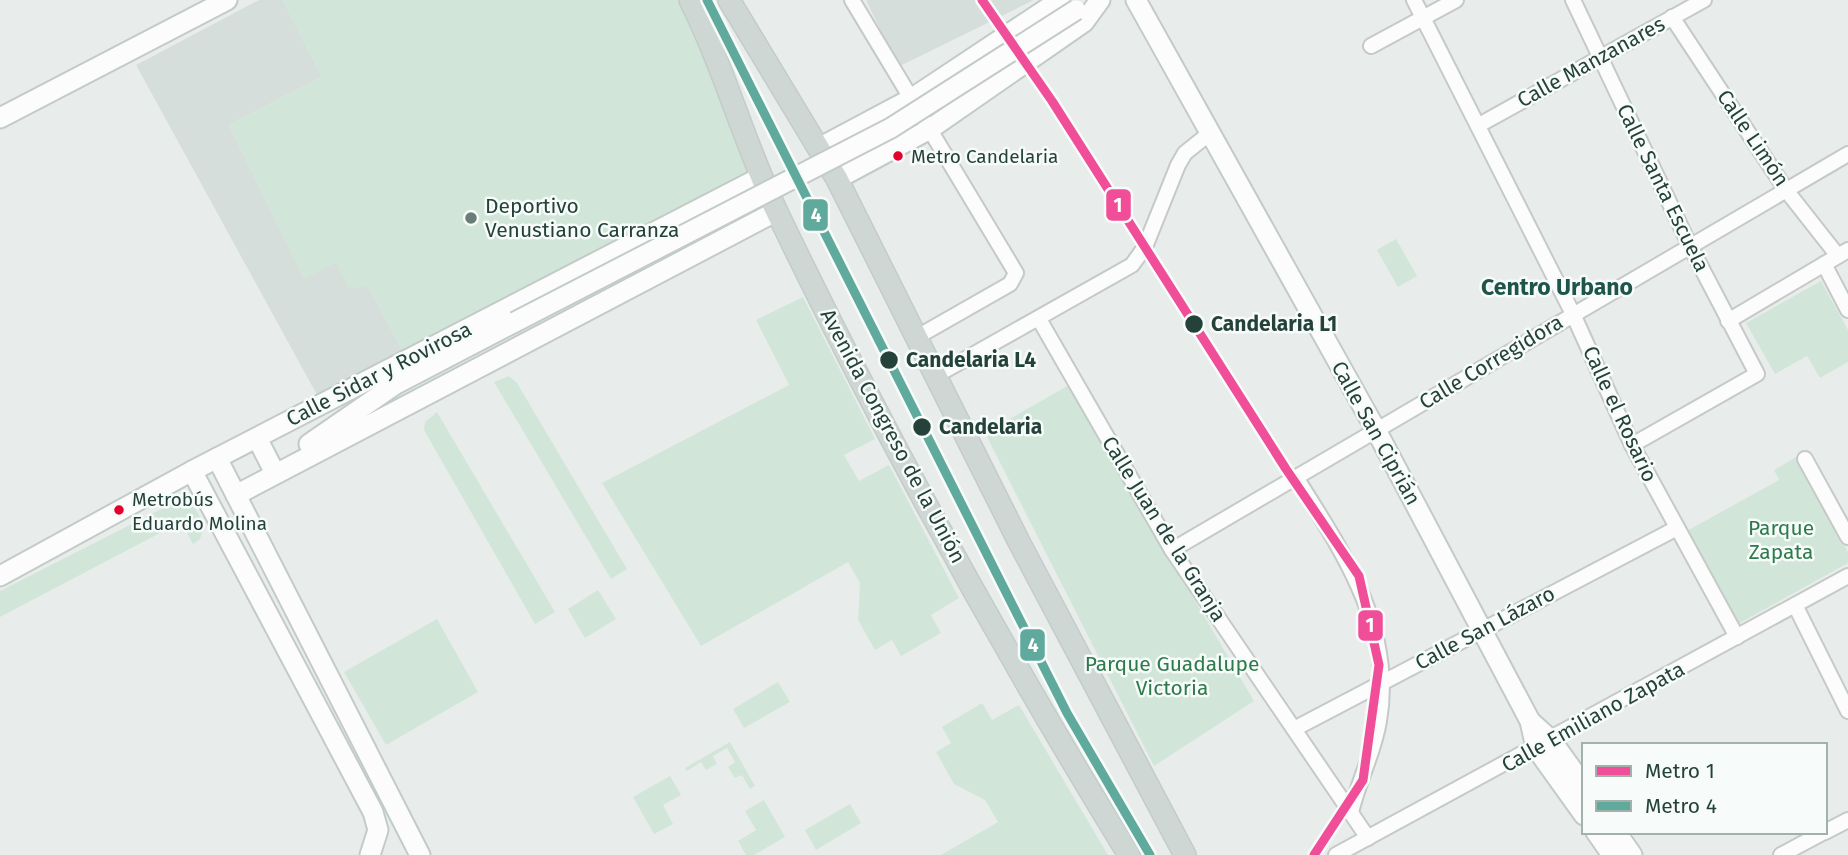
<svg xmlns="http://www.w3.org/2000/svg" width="1848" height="855" font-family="'Fira Sans',sans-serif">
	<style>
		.built { fill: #d6dedb }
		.green { fill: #d1e6d8 }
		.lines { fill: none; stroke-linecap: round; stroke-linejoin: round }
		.street-casing { stroke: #c5cac8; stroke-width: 18 }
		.secondary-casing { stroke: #c3cbc8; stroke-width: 23 }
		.primary-casing { stroke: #c3ccc9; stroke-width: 24 }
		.street { stroke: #fcfcfc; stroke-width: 14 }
		.secondary { stroke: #fcfcfc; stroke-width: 19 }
		.primary { stroke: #cfd7d5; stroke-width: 21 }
		.secondary-bridge-casing { stroke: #c3cbc8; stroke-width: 23; stroke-linecap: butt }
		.secondary-bridge { stroke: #fcfcfc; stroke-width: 19 }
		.metro-1-casing { stroke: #f7fbf9; stroke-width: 14 }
		.metro-2-casing { stroke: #f7fbf9; stroke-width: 14 }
		.metro-1 { stroke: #f04e98; stroke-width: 9 }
		.metro-2 { stroke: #60a99d; stroke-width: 9 }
		.bus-dot { fill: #e4002b; stroke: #f7fbf9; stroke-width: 2.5 }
		.poi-dot { fill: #697e78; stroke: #f7fbf9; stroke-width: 2.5 }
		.stop-dot { fill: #24423a; stroke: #f7fbf9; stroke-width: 2.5 }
		.labels { text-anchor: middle; stroke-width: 5; stroke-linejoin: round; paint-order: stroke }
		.bus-label { font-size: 19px; fill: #24423a; stroke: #f7fbf9; text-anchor: start }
		.street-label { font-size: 21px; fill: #24423a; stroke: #f7fbf9 }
		.poi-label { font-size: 21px; fill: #24423a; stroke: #f7fbf9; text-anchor: start }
		.stop-label { font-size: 21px; font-weight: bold; fill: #24423a; stroke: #f7fbf9; text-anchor: start }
		.park-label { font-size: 21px; fill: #2d7a4b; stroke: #f7fbf9 }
		.neighbourhood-label { font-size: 23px; font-weight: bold; fill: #1f5548; stroke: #f7fbf9 }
		.line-badge { stroke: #f7fbf9; stroke-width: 2.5 }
		.badge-label { font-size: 19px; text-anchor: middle; font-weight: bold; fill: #fff }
	</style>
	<rect width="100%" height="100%" fill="#e8edeb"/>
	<g class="built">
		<polygon points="259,0 283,0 322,77 229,125 304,278 336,262 369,287 407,359 322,404 136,65"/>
		<polygon points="866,0 1034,0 898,67"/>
	</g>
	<g class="green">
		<polygon points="283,0 688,0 750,174 407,359 369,287 349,288 336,262 304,279 229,125 322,77"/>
		<polygon points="1396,239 1417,276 1398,287 1377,250"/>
		<polygon points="1821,281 1848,330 1848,362 1820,378 1807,356 1775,374 1746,323"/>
		<polygon points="803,297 875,439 844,455 859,481 889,465 959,598 931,615 941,633 901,656 892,640 875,650 858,620 860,583 848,562 701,646 602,483 789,385 756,320"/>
		<polygon points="509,376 517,383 627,569 611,579 494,382"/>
		<polygon points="1069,385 1254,701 1154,766 985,433"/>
		<polygon points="437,412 555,612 535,624 424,430 425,422"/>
		<polygon points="1796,457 1848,552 1848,563 1736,625 1685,532 1779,480 1774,470"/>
		<path d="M179 500C198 503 206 523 200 539L193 544 181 522 0 617V591Z"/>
		<polygon points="598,590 616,619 585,638 568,609"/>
		<polygon points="437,619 478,692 386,745 344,672"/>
		<polygon points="778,682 790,702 744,728 733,709"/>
		<polygon points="982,703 992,720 1019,705 1108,855 941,855 998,822 985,800 954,784 936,752 951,743 942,727"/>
		<polygon points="730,742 755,786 750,789 742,775 735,778 728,767 735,762 727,748 713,756 717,764 706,770 701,762 687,771 685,768"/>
		<polygon points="670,776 681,795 663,805 673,824 654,834 633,797"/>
		<polygon points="764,800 785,837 754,855 746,855 738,841 756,830 745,811"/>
		<polygon points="850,804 861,823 816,850 805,830"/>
	</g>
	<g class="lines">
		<g class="street-casing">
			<g id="street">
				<polyline points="852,0 1016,273 1010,284 917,337"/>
				<polyline points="1414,0 1573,314 1632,445 1737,637"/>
				<polyline points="1573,0 1690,246 1757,374 1632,445"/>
				<polyline points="1672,17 1786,190 1838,256"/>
				<polyline points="1371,46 1456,0"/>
				<polyline points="1479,125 1704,0"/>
				<polyline points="1824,264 1848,310"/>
				<polyline points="1039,319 1172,550 1368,838"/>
				<polyline points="1728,321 1848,250"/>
				<polyline points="937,375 1132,265 1145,247 1178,165 1185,153 1210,133"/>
				<polyline points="1805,459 1848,537"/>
				<path d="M1297 479C1343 552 1395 629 1379 721 1374 753 1358 781 1351 813"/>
				<polyline points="1172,550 1848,154"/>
				<polyline points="1795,605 1848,711"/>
				<polyline points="1294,729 1677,528"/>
				<polyline points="1825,832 1848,820"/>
				<polyline points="1336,855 1848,576"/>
				<polyline points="1781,855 1824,832"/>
			</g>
		</g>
		<g class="secondary-casing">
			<g id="secondary">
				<polyline points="1136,0 1376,430 1530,721 1536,748 1584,815"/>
				<polyline points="0,118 227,0"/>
				<polyline points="819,148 911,99 1060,0"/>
				<polyline points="837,179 930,129 1084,22 1100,0"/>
				<polyline points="257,438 275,473"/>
				<polyline points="309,444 396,384 515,322"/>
				<polyline points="217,458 420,855"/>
				<polyline points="192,471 373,812 378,830 370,855"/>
				<polyline points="236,495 777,211"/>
				<polyline points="0,576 192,471 761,177"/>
				<polyline points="1530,721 1551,740 1584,786"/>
				<polyline points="1596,832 1612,855"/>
				<polyline points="1616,832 1632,855"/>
			</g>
		</g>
		<g class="primary-casing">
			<g id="primary">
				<path d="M690 0C724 68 744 142 776 210 882 431 1001 647 1129 855"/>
				<polyline points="729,0 837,179 1019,542 1185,855"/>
			</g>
		</g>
		<use href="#street" class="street"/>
		<use href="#secondary" class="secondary"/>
		<use href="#primary" class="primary"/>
		<g class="secondary-bridge-casing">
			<polyline id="secondary-bridge" points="515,322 891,128 1076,10"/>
		</g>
		<use href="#secondary-bridge" class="secondary-bridge"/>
		<g class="metro-1-casing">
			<polyline id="metro-1" points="982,0 1052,101 1286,469 1359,576 1379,665 1363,780 1314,855"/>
		</g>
		<g class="metro-2-casing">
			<polyline id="metro-2" points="707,0 1067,713 1150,855"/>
		</g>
		<use href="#metro-1" class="metro-1"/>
		<use href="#metro-2" class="metro-2"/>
	</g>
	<g class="bus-dot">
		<circle cx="898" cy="156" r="6"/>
		<circle cx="119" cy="510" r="6"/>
	</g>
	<circle class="poi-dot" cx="471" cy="218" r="7"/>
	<g class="stop-dot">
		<circle cx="1194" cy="324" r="10"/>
		<circle cx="889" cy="360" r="10"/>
		<circle cx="922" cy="427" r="10"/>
	</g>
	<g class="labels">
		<g class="bus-label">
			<text x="911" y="163">Metro Candelaria</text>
			<text x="132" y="506">Metrobús<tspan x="132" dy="24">Eduardo Molina</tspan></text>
		</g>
		<g class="street-label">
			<text transform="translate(1591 62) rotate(-29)" y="7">Calle Manzanares</text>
			<text transform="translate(1753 138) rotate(56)" y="7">Calle Limón</text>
			<text transform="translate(1663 188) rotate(64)" y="7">Calle Santa Escuela</text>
			<text transform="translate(1491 362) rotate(-31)" y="7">Calle Corregidora</text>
			<text transform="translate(379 374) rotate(-27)" y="7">Calle Sidar y Rovirosa</text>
			<text transform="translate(1620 414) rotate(65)" y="7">Calle el Rosario</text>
			<text transform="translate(1376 433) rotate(61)" y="7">Calle San Ciprián</text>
			<text transform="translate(893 436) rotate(62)" y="7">Avenida Congreso de la Unión</text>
			<text transform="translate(1164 529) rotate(58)" y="7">Calle Juan de la Granja</text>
			<text transform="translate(1485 628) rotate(-28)" y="7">Calle San Lázaro</text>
			<text transform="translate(1593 717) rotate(-29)" y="7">Calle Emiliano Zapata</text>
		</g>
		<g class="poi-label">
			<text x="485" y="213">Deportivo<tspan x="485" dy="24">Venustiano Carranza</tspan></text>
		</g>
		<g class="stop-label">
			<text x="1211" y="331">Candelaria L1</text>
			<text x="906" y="367">Candelaria L4</text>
			<text x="939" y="434">Candelaria</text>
		</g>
		<g class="park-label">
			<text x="1781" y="535">Parque<tspan x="1781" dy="24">Zapata</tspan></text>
			<text x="1172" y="671">Parque Guadalupe<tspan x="1172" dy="24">Victoria</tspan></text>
		</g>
		<g class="neighbourhood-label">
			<text x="1557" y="295">Centro Urbano</text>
		</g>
	</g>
	<g class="line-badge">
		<rect x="1105" y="188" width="27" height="34" rx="7" fill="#f04e98"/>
		<rect x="802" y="198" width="27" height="34" rx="7" fill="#60a99d"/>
		<rect x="1357" y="609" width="27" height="33" rx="7" fill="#f04e98"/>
		<rect x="1019" y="628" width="27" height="34" rx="7" fill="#60a99d"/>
	</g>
	<g class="badge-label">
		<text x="1118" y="212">1</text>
		<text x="816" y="222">4</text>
		<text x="1370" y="632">1</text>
		<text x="1033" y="652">4</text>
	</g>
	<rect x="1582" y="743" width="245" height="91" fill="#f7fbf9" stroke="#a3b1ad" stroke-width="2"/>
	<rect x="1596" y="766" width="35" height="10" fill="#f04e98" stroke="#a3b1ad" stroke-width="2"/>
	<text x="1645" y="778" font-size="21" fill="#24423a">Metro 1</text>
	<rect x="1596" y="801" width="35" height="10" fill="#60a99d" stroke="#a3b1ad" stroke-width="2"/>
	<text x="1645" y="813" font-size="21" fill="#24423a">Metro 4</text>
</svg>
